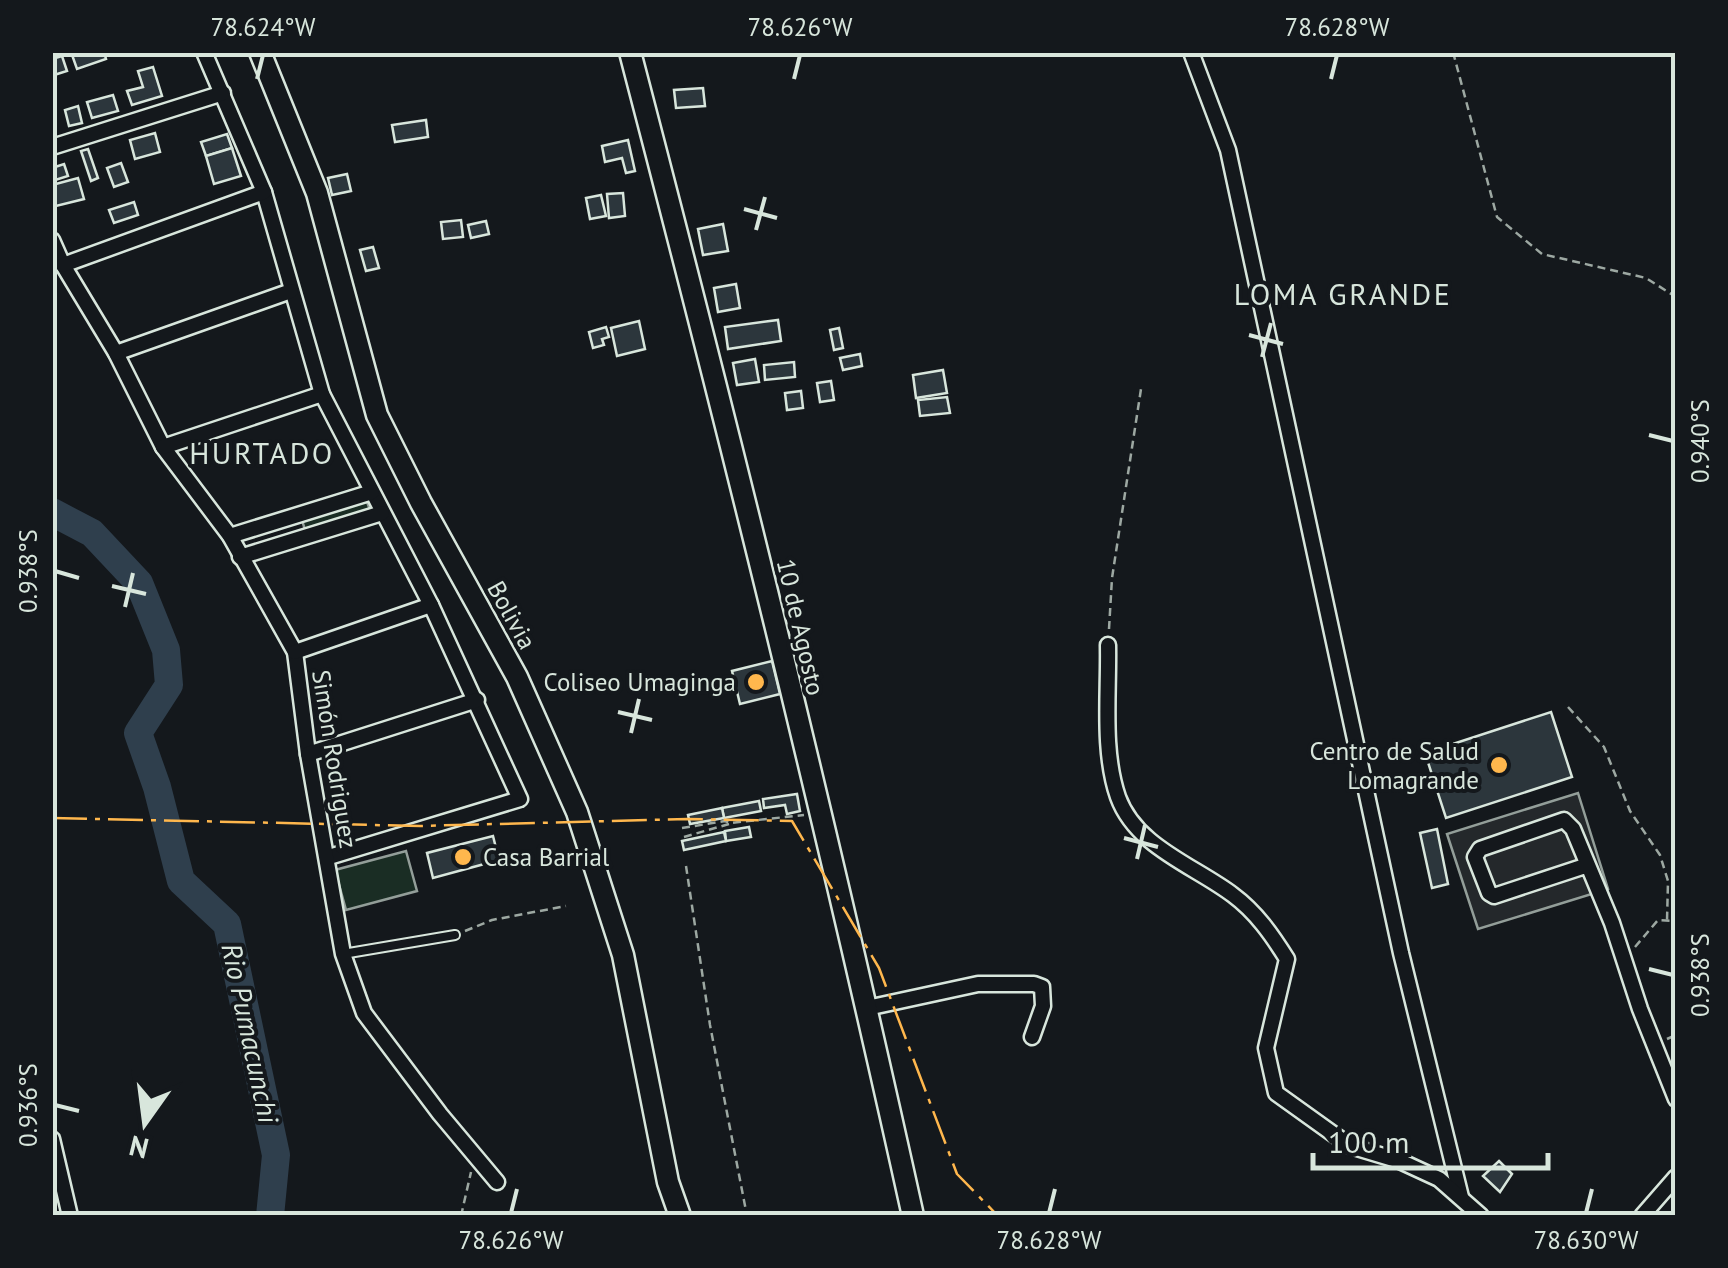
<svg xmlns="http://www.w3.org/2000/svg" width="1728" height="1268" font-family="'PT Sans',sans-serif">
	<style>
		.green { fill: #1a2d24; stroke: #939e99; stroke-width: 2.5 }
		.parking { fill: #24282b; stroke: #939e99; stroke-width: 2.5 }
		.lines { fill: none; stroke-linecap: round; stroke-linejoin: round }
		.river { stroke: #2f3f4d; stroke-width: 28 }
		.building { fill: #2c363c; stroke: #d8e6dc; stroke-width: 2.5 }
		.lane-casing { stroke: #d8e6dc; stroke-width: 12 }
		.street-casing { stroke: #d8e6dc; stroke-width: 19 }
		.secondary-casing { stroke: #d8e6dc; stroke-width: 25 }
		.path { stroke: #9da8a2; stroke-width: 2.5; stroke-dasharray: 8 5; stroke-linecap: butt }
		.lane { stroke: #14181c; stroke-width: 8 }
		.street { stroke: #14181c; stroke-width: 14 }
		.secondary { stroke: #14181c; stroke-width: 20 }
		.power { stroke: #ffb74d; stroke-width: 2.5; stroke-dasharray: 35 8 5 8; stroke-linecap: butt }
		.ticks { fill: none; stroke: #d8e6dc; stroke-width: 4 }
		.poi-dot { fill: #ffb74d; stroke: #14181c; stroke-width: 4 }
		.labels { text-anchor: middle; stroke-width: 8; stroke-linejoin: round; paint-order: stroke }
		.street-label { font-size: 25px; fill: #d8e6dc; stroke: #14181c }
		.poi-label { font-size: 25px; fill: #d8e6dc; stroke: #14181c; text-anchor: end }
		.water-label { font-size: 28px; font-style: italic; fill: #d8e6dc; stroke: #14181c }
		.quarter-label { font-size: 30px; letter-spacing: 2.5px; fill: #d8e6dc; stroke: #14181c }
		.neatline { fill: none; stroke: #d8e6dc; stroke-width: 4 }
		.ticks-label { font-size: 25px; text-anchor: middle; fill: #d8e6dc }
	</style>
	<rect width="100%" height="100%" fill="#14181c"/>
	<g class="green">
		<polygon points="366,499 370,510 305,530 302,520"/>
		<polygon points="406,851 417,891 346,910 335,870"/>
	</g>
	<polygon class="parking" points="1578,793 1608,889 1478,929 1447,834"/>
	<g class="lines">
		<polyline class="river" points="52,512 92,533 139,583 166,650 169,685 138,733 157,787 181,881 227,924 276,1155 270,1216"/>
	</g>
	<g class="building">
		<polygon points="71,52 104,52 106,59 77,69"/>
		<polygon points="62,56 67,71 54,75 52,59"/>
		<polygon points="153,67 162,96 132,105 127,91 143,87 138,71"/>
		<polygon points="703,88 705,106 676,108 674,90"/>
		<polygon points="113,95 118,111 92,118 87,102"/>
		<polygon points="78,106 82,123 69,126 65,110"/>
		<polygon points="426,120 428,137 395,142 392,125"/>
		<polygon points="155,133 160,152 135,159 130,140"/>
		<polygon points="227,134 232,148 206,156 201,142"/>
		<polygon points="628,140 635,171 626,173 622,158 605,162 602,146"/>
		<polygon points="232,148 241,176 214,184 206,156"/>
		<polygon points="88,149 98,178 91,181 81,151"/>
		<polygon points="121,163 128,182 114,187 107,168"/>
		<polygon points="64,164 68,176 52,181 52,168"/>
		<polygon points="347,174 351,191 332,195 328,178"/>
		<polygon points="78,178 84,199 52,207 52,185"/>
		<polygon points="623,193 625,216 609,218 607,194"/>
		<polygon points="601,195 606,216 590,219 586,198"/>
		<polygon points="134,202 138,215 114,223 109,210"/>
		<polygon points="461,220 463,237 443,239 441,222"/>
		<polygon points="486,221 489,234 471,238 468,225"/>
		<polygon points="723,224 728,251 703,255 698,229"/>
		<polygon points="373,247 379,268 366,271 360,250"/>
		<polygon points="736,284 740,308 718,312 714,288"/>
		<polygon points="778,320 781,341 728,349 725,327"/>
		<polygon points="639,321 645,349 617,356 611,328"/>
		<polygon points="606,327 609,337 602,339 604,345 593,348 589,332"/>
		<polygon points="839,328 843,348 834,350 830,330"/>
		<polygon points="860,354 862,366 843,370 840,358"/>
		<polygon points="755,359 759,382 737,385 733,363"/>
		<polygon points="794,362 795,377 765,380 764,365"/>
		<polygon points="943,370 947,393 916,398 913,375"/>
		<polygon points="831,381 834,400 820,402 817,383"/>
		<polygon points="801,391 803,408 787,410 785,393"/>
		<polygon points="947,397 950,413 920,416 918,400"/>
		<polygon points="772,661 780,694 740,704 732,671"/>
		<polygon points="1551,712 1572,777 1446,818 1425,753"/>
		<polygon points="797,794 800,811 787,814 785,805 764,808 763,799"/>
		<polygon points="759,801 761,811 724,818 722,808"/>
		<polygon points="722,808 724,818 690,824 688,815"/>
		<polygon points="749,827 751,837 726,841 725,831"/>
		<polygon points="1437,829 1448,884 1432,888 1420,833"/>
		<polygon points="724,832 726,841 684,850 682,841"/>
		<polygon points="493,836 499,860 433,878 427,853"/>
		<polygon points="1499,1161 1512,1174 1500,1192 1483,1176"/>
	</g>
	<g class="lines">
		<g class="lane-casing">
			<polyline id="lane" points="343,954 455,935"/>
		</g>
		<g class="street-casing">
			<g id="street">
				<polyline points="204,52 264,192 322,394 431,605 520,799 329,857"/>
				<polyline points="1191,52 1228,150 1401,953 1461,1197"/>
				<polyline points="52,147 223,93"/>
				<polyline points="52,240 63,265 116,353 163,447 230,536 295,652 308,754 343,954 364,1013 440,1114 497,1182"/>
				<polyline points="63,265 264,192"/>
				<polyline points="116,353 291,291"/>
				<polyline points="163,447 322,394"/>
				<polyline points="230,536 372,492"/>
				<polyline points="240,557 382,513"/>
				<path d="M1108 645C1109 694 1102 751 1118 797 1136 847 1195 866 1233 895 1256 912 1272 935 1287 959L1266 1048 1276 1093 1350 1146 1400 1161 1439 1179 1481 1216"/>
				<polyline points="295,652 431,605"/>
				<polyline points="308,754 477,700"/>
				<polyline points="1588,865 1494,896 1489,893 1475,857 1480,849 1564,820 1573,829 1612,923 1640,1009 1676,1099"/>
				<polyline points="867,1008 978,984 1034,984 1042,987 1043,1006 1032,1037"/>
				<polyline points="52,1139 70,1216"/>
				<polyline points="1642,1216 1676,1177"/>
			</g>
		</g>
		<g class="secondary-casing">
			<g id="secondary">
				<polyline points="260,52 317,193 377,415 421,503 517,677 577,812 623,955 668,1182 680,1216"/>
				<path d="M630 52C731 438 827 826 913 1216"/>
			</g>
		</g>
		<g class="path">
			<polyline points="1453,52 1497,217 1542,254 1646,278 1676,297"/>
			<polyline points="1109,629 1112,578 1141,389"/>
			<polyline points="1568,707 1604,747 1630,811 1660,855 1668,881 1667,921"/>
			<polyline points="682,828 725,821 730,823 804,815"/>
			<polyline points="684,837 729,824"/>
			<polyline points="686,866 710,1025 747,1216"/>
			<polyline points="465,931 492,920 566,906"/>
			<polyline points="1635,947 1658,920 1676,921"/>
			<polyline points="1667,1039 1676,1035"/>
			<polyline points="461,1216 471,1172"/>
		</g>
		<use href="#lane" class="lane"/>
		<use href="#street" class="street"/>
		<use href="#secondary" class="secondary"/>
		<polyline class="power" points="52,818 420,826 687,819 792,821 879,968 957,1174 998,1216"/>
	</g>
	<path class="ticks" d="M257 79 263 55M794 79 800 55M1331 79 1337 55M744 209 777 218M756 230 765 197M1249 335 1283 344M1262 357 1271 323M1649 435 1673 441M55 571 79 578M112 586 146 594M125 607 133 573M618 712 652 720M631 733 639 699M1124 838 1158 847M1137 859 1145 825M1649 969 1673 975M55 1105 79 1111M511 1213 517 1189M1049 1213 1055 1189M1586 1213 1592 1189"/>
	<g class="poi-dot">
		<circle cx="756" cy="682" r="10"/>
		<circle cx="1499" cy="765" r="10"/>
		<circle cx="463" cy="857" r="10"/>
	</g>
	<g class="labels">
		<g class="street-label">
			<text transform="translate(512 615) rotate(61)" y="9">Bolivia</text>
			<text transform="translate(801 627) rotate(77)" y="9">10 de Agosto</text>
			<text transform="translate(335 759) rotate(81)" y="9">Simón Rodriguez</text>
		</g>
		<g class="poi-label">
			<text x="736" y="691">Coliseo Umaginga</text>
			<text x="1479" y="760">Centro de Salud<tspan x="1479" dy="29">Lomagrande</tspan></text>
			<text x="483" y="866" text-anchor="start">Casa Barrial</text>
		</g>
		<g class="water-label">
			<text transform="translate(250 1033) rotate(78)" y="10">Rio Pumacunchi</text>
		</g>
		<g class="quarter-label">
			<text x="1343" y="305">LOMA GRANDE</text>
			<text x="262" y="464">HURTADO</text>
		</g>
	</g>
	<rect width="1728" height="1268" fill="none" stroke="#14181c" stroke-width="110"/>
	<g transform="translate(145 1123) rotate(194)" stroke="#14181c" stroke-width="8" paint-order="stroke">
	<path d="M0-8L18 38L0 25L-18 38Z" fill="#d8e6dc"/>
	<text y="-15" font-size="28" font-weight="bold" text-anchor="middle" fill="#d8e6dc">N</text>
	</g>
	<path d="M1313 1153v15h235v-15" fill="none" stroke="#d8e6dc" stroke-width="5"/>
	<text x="1328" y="1153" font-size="30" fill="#d8e6dc" stroke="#14181c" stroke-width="8" paint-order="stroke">100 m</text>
	<rect x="55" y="55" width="1618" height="1158" class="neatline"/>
	<g class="ticks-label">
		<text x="263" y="36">78.624°W</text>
		<text x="800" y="36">78.626°W</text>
		<text x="1337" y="36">78.628°W</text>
		<text transform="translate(1700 441) rotate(-90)" y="9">0.940°S</text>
		<text transform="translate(28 571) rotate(-90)" y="9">0.938°S</text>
		<text transform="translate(1700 975) rotate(-90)" y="9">0.938°S</text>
		<text transform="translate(28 1105) rotate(-90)" y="9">0.936°S</text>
		<text x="511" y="1249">78.626°W</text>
		<text x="1049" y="1249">78.628°W</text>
		<text x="1586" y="1249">78.630°W</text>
	</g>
</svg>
